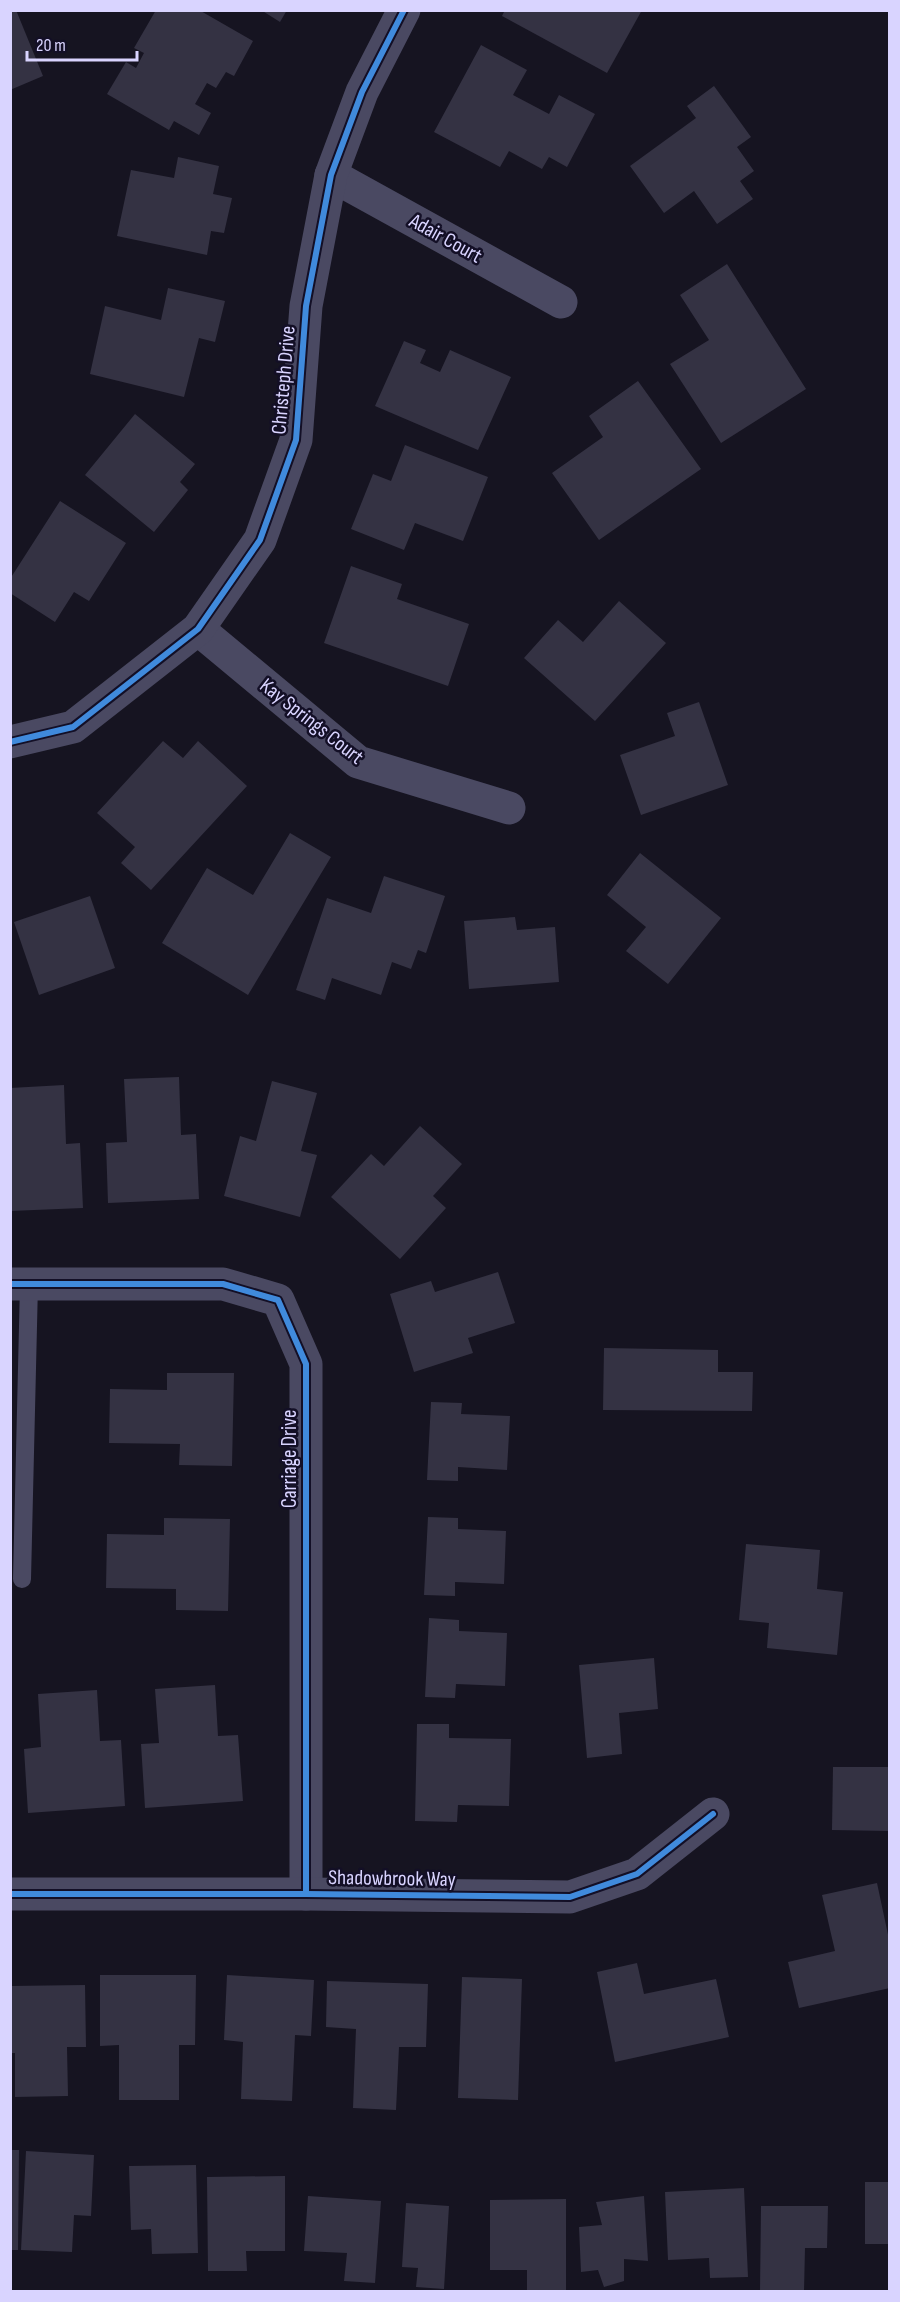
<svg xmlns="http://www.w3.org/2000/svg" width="900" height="2302" font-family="'Sofia Sans Condensed',sans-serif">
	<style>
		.building { fill: #343243 }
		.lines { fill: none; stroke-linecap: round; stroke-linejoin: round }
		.service { stroke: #4a4962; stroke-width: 18 }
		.minor { stroke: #4a4962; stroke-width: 33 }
		.cycleway-casing { stroke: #130f26; stroke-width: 10 }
		.cycleway { stroke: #408adc; stroke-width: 6 }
		.labels { text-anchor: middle; stroke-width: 5; stroke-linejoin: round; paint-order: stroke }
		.street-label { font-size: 21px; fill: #d9d4ff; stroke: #130f26 }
	</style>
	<rect width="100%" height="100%" fill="#161421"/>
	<g class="building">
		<polygon points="10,10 16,10 43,76 10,90"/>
		<polygon points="156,10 199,10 253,41 234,76 226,72 216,88 207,83 195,104 211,113 199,135 174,121 169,130 107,94 126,62 136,68 144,53 134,48"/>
		<polygon points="261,10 287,10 280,22"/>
		<polygon points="505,10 642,10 607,73 502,16"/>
		<polygon points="481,45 527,70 513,95 549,114 559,95 595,114 567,167 549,157 542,169 509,151 500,167 434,132"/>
		<polygon points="714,86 751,137 737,147 754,171 740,181 753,199 717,224 694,191 664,213 630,166 696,118 687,106"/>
		<polygon points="178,157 219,166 213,194 232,198 224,233 211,231 207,255 117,236 131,170 174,178"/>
		<polygon points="727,264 806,389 721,443 670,364 709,340 680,295"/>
		<polygon points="168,288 225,301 215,342 199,338 184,397 90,374 105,306 161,320"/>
		<polygon points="404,341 426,350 420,363 440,372 450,350 511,377 478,450 375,406"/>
		<polygon points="638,381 701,469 599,540 552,473 603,437 589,416"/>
		<polygon points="135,414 195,464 180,482 188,490 154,532 85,475"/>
		<polygon points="405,445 488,477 463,541 415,523 404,550 351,529 373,474 391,481"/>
		<polygon points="60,501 126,543 89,601 74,592 55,622 10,593 10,579"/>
		<polygon points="351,566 402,584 397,599 469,624 448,686 324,643"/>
		<polygon points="619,601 666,643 595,721 524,658 558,620 583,642"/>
		<polygon points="699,702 728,785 641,815 620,755 675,736 667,713"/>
		<polygon points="163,741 183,758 198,741 247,786 151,890 121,863 135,847 97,813"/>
		<polygon points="290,833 331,857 248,995 162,943 207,868 253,895"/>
		<polygon points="640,853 721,918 668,984 626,951 646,927 607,895"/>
		<polygon points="384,876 445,896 426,953 418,950 411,969 392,962 381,995 332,978 325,1000 296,990 327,898 371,913"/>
		<polygon points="90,896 115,968 39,995 14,922"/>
		<polygon points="515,917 517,930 555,927 559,982 469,989 464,921"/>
		<polygon points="179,1077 181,1135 196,1134 199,1199 108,1203 106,1143 127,1142 124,1079"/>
		<polygon points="272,1081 317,1093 301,1151 317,1155 300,1217 224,1196 240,1136 256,1141"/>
		<polygon points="64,1085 66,1144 80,1143 83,1208 10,1211 10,1088"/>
		<polygon points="420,1126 462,1164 433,1196 446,1208 400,1259 331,1197 371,1154 384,1166"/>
		<polygon points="498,1272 515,1323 468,1338 473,1353 414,1372 390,1294 431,1281 435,1292"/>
		<polygon points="604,1348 718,1350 718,1372 753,1372 752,1411 603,1410"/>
		<polygon points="167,1373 234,1373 232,1466 179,1465 180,1444 109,1443 110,1389 167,1390"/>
		<polygon points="431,1402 462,1403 461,1414 510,1416 507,1470 458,1467 458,1481 427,1480"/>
		<polygon points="428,1517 458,1518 458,1529 506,1531 504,1584 455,1582 455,1596 424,1595"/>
		<polygon points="164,1518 230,1519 228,1611 176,1610 176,1589 106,1588 107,1534 164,1535"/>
		<polygon points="746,1544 820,1550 817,1589 843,1592 837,1655 767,1648 769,1623 739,1620"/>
		<polygon points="429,1618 459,1620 459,1631 507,1633 505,1686 456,1684 455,1698 425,1697"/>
		<polygon points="654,1658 658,1709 619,1713 622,1754 587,1758 579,1665"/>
		<polygon points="215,1685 218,1736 238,1735 243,1801 145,1808 141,1744 159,1743 155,1689"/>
		<polygon points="97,1690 100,1741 121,1740 125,1806 28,1813 24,1749 41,1747 38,1694"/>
		<polygon points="417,1724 449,1724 449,1738 511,1739 509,1806 458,1805 457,1822 415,1821"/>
		<polygon points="833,1767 890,1767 890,1831 832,1830"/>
		<polygon points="877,1883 890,1944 890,1988 799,2008 788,1962 835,1951 822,1895"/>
		<polygon points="637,1963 644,1994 716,1979 729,2037 615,2062 597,1972"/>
		<polygon points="100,1975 196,1975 195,2045 179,2045 179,2100 119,2100 119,2045 100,2046"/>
		<polygon points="227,1975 314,1980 311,2036 295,2035 292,2101 241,2099 243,2042 224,2040"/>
		<polygon points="462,1977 522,1979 518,2100 458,2098"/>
		<polygon points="327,1981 428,1984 426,2047 399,2047 396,2110 353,2108 356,2029 326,2027"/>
		<polygon points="85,1985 86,2047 67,2047 68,2096 15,2097 15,2053 10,2053 10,1986"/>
		<polygon points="10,2150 19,2150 18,2250 10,2250"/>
		<polygon points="26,2151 94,2155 91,2216 74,2215 72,2252 21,2250"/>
		<polygon points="196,2165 198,2253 152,2254 151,2229 131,2230 129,2166"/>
		<polygon points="285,2176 285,2251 246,2251 247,2271 208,2271 207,2177"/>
		<rect x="865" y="2182" width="25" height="62"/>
		<polygon points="744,2188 748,2277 710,2278 709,2258 668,2260 665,2192"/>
		<polygon points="308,2196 381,2201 375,2283 344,2281 347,2253 304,2251"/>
		<polygon points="644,2196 648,2261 624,2259 624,2281 604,2287 598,2270 581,2272 579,2227 602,2225 596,2202"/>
		<polygon points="566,2199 566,2290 527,2290 527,2270 490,2270 490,2200"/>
		<polygon points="406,2203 449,2206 444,2289 416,2287 418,2268 402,2267"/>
		<polygon points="761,2206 828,2206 827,2248 805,2248 804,2292 760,2292"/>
	</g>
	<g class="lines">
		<polyline class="service" points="22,1579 29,1284"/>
		<g class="minor">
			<polyline points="331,175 561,302"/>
			<polyline points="198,629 358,762 509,808"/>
			<polyline points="10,742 73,727 198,629 260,540 296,440 306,306 331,175 362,92 404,10"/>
			<polyline points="10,1284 223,1284 278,1300 306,1364 306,1894"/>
			<polyline points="10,1894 306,1894 570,1897 637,1874 713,1814"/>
		</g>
		<g class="cycleway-casing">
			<g id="cycleway">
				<polyline points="10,742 73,727 198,629 260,540 296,440 306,306 331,175 362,92 404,10"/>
				<polyline points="10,1284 223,1284 278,1300 306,1364 306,1894"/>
				<polyline points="10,1894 306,1894 570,1897 637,1874 713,1814"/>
			</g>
		</g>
		<use href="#cycleway" class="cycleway"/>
	</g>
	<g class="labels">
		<g class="street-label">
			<text transform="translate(446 238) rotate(29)" y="7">Adair Court</text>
			<text transform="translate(283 380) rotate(-85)" y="7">Christeph Drive</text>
			<text transform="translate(312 721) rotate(38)" y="7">Kay Springs Court</text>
			<text transform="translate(289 1459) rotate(-90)" y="7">Carriage Drive</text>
			<text transform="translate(392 1878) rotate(1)" y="7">Shadowbrook Way</text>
		</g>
	</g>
	<rect width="900" height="2302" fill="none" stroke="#d9d4ff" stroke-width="24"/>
	<path d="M27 51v9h110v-9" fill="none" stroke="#d9d4ff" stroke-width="3"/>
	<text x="36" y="51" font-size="18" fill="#d9d4ff" stroke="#130f26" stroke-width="4.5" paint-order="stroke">20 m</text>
</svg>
